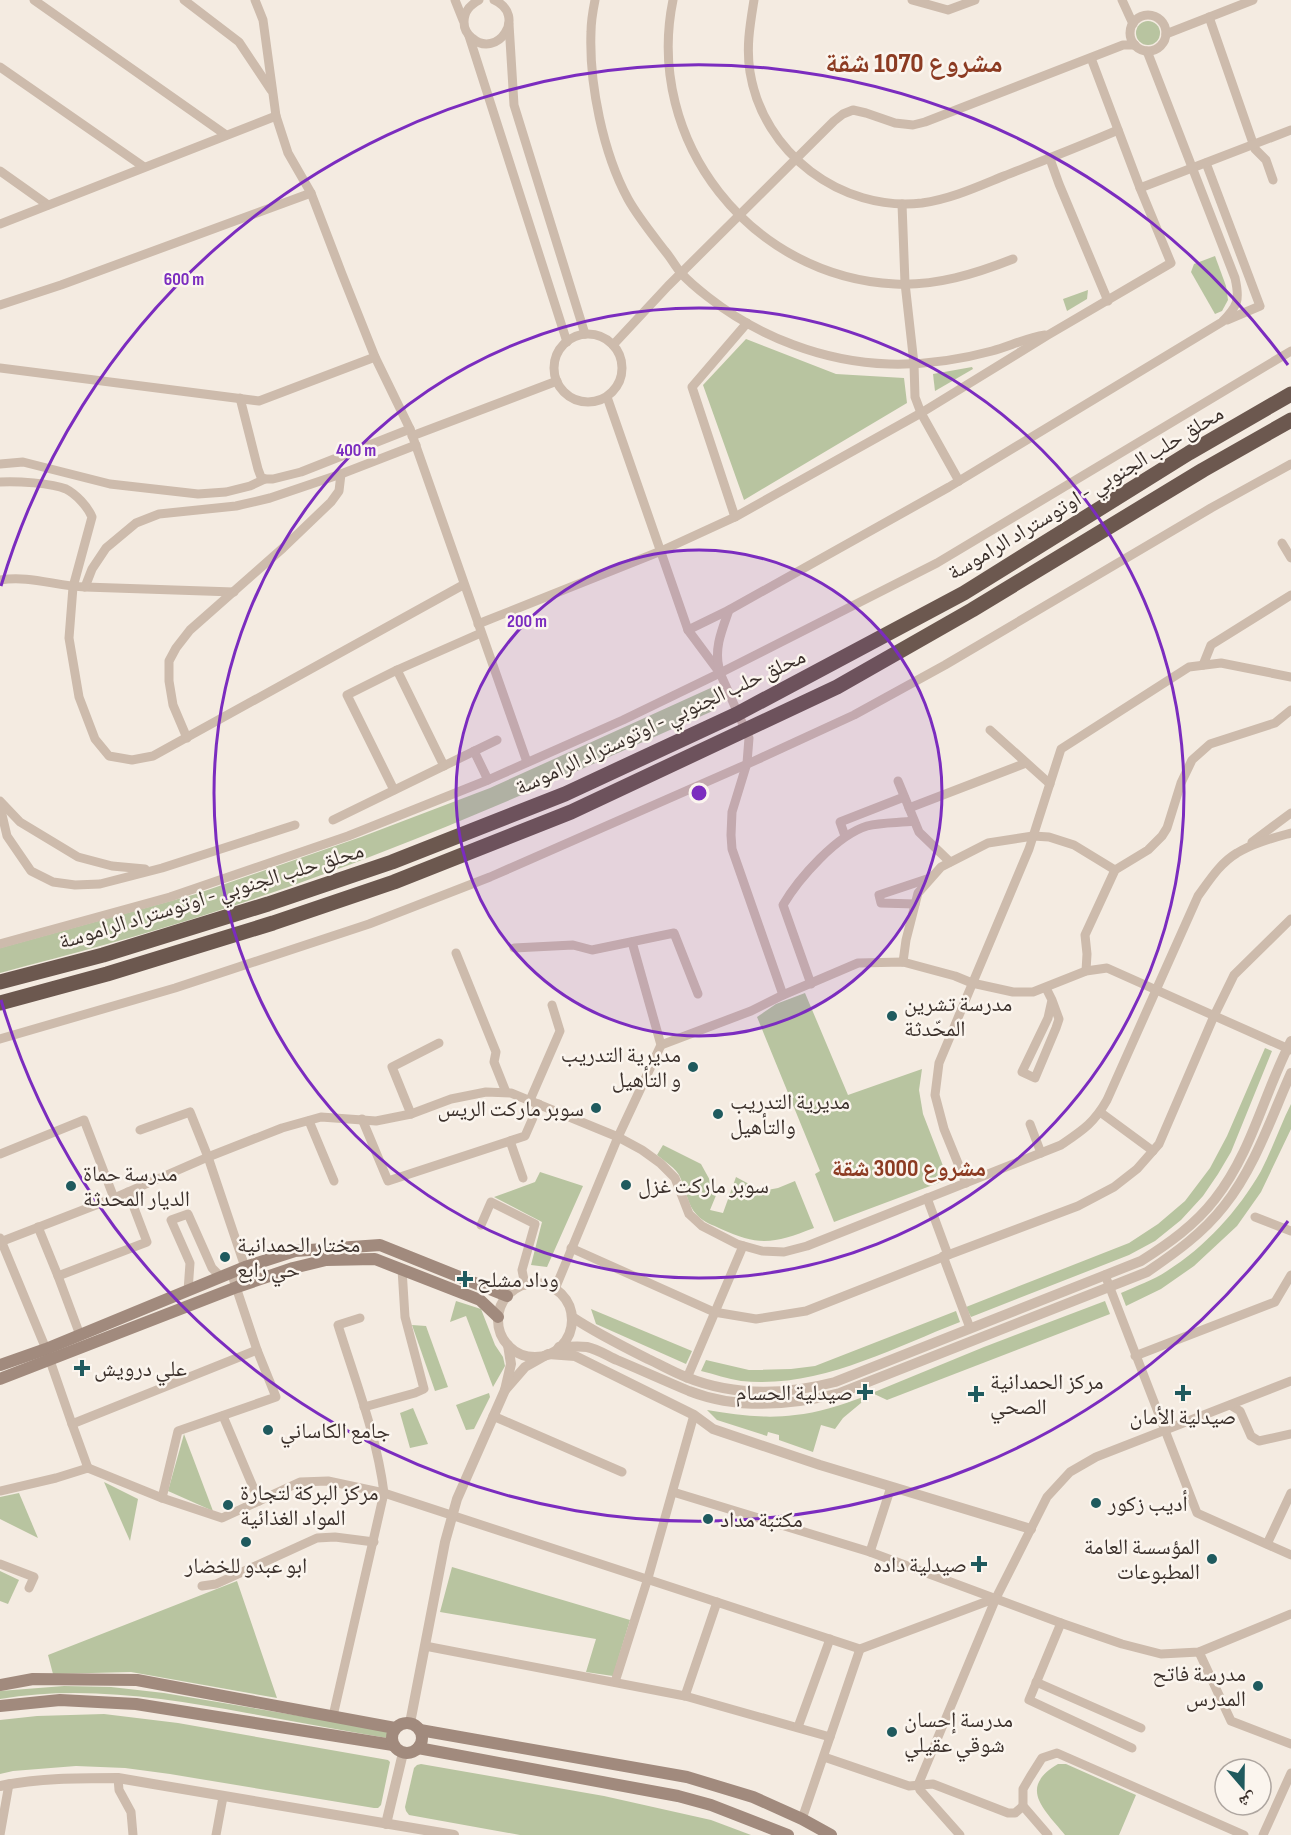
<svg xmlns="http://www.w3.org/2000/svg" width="1291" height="1835" font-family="'Sofia Sans Condensed','Noto Naskh Arabic',sans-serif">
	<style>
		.green { fill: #b8c4a0 }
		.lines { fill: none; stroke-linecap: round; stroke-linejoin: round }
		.minor { stroke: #cdbbac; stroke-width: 9 }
		.tertiary { stroke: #cdbbac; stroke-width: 10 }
		.secondary { stroke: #a18a7d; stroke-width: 12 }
		.trunk { stroke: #6c584f; stroke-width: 15 }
		.ring { fill: none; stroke: #7b2cbf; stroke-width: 3 }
		.poi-dot { fill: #1f5a5e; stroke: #fbf5ee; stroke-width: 2 }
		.labels { text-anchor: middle; stroke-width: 5; stroke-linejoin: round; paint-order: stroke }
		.street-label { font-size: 22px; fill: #3b302b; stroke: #fbf5ee }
		.poi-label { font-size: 22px; fill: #3b302b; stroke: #fbf5ee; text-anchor: start }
		.neighbourhood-label { font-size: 24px; font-weight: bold; fill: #8c3b22; stroke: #fbf5ee }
		.district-label { font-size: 28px; font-weight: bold; fill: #8c3b22; stroke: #fbf5ee }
		.centre { fill: #7b2cbf; stroke: #fbf5ee; stroke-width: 3 }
		.ring-label { font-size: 18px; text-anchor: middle; font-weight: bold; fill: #7b2cbf; stroke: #fbf5ee; stroke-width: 5; stroke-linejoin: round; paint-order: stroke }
	</style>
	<rect width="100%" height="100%" fill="#f4ebe1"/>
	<g class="green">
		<circle cx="1148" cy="33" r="12"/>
		<polygon points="1215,256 1226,286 1228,300 1222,311 1215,314 1191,272 1194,264"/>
		<polygon points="1088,290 1087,299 1067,311 1063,299"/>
		<polygon points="746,339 836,374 904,378 907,403 744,500 703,385"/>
		<polygon points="972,367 973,369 935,391 933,374"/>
		<path d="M715 686 720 695 715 710C551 783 386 857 214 912 144 935 71 954 0 973V948L196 894 361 837 490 788Z"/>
		<polygon points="805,993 848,1095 922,1069 919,1090 923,1114 945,1171 945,1177 941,1182 834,1222 815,1174 820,1171 757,1017 776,1004"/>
		<polygon points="1265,1048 1272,1051 1231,1152 1218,1174 1203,1196 1181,1220 1155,1241 1129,1255 971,1317 966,1307 1129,1243 1158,1224 1185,1201 1210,1168 1227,1136"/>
		<path d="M1291 1104V1129L1261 1192 1237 1226 1194 1266 1161 1289 1126 1306 1121 1293C1136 1286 1154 1280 1167 1271 1205 1247 1238 1211 1261 1171 1272 1150 1280 1126 1291 1104Z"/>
		<path d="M663 1145 701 1164 717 1193 710 1210 723 1213 736 1177 762 1191 778 1188 795 1181 814 1228C775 1243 760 1247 721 1229 713 1225 703 1222 697 1215 687 1205 686 1189 680 1177 677 1169 664 1161 657 1155Z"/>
		<polygon points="540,1172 583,1186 547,1267 531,1265 542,1222 494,1197 535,1182"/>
		<polygon points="456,1301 481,1309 495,1345 503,1357 505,1366 493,1387 466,1316 450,1322"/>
		<polygon points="1105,1301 1110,1314 887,1400 872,1393 984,1347"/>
		<polygon points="591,1309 692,1351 686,1364 596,1324"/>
		<path d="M956 1311 960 1322C890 1349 818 1389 741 1381 728 1379 714 1374 701 1371L706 1360 749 1370 791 1369 815 1366Z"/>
		<polygon points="412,1325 426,1326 448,1387 435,1391"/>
		<polygon points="489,1393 490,1397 474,1429 466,1430 456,1405"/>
		<path d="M863 1397 861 1403 843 1418 835 1429 821 1425 813 1452 779 1440V1435L768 1432 767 1436 717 1420 707 1410C736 1415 766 1419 795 1415 818 1413 841 1405 863 1397Z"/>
		<polygon points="413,1408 428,1444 410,1448 400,1413"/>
		<polygon points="184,1434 213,1511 168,1491"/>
		<polygon points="104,1482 138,1499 130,1541"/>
		<polygon points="19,1493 38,1538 0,1519 0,1497"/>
		<polygon points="452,1567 630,1620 613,1676 586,1672 596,1639 440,1612"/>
		<polygon points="0,1571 19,1580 8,1604 0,1601"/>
		<polygon points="237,1581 277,1698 131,1672 53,1674 48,1655"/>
		<path d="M64 1686 111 1687 164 1693 389 1731 387 1738C340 1730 293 1721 247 1713 165 1698 82 1685 0 1699V1691Z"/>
		<polygon points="104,1714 178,1723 388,1760 390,1762 381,1805 378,1808 374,1808 170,1774 125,1768 76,1766 13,1771 0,1774 0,1720 37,1716"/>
		<polygon points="421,1764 604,1796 711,1820 751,1835 520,1835 409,1815 406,1811 405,1807 414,1768 417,1765"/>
		<path d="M1058 1764H1066L1136 1795 1119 1835H1065C1045 1810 1017 1788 1058 1764Z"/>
	</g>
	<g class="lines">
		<g class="minor">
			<polyline points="34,0 226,135"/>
			<polyline points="184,0 239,42 271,90"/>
			<polyline points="255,0 263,20 276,116 288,153 311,193 342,274 375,357 410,429 527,762"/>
			<polyline points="455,0 463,20"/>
			<path d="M479 0C470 5 464 11 464 22 464 28 467 34 472 38 497 60 528 15 494 0"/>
			<path d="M595 0C593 10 591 21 591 32 589 84 603 153 628 199 638 217 652 234 665 251 671 258 675 266 681 273 689 282 699 290 708 297 759 337 824 362 889 364 924 365 959 360 992 351 1010 346 1026 338 1045 335"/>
			<path d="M673 0C644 141 751 277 895 284 936 286 975 274 1013 259"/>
			<path d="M754 0C750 25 746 47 750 72 763 153 841 212 922 203 951 199 977 187 1004 176 1042 161 1081 146 1118 130"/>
			<polyline points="912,0 948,10 975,0"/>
			<polyline points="1122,0 1133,24"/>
			<circle cx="1148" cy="33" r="18"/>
			<polyline points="1209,17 1255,149 1266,160 1273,180"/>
			<polyline points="509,24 514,105 585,334"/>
			<polyline points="1166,34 1253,0"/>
			<polyline points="469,36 567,342"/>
			<polyline points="0,67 144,167"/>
			<polyline points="1050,159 1059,184 1108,301"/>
			<polyline points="1206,163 1260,306 1227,320"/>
			<polyline points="0,171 48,205"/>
			<polyline points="1140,188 1291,130"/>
			<polyline points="902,204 905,283 914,364 915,397 921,413 959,481"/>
			<polyline points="0,224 276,116"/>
			<polyline points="0,305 61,285 311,193"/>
			<circle cx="588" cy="368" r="34"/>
			<polyline points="613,345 668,286 834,121 843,114 853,110 866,113 895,123 913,125 925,122 1123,45 1135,45"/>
			<polyline points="0,368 259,401 375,357"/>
			<polyline points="607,397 688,630 720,673 749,738 747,763 732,812 731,835 732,849 783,995"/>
			<polyline points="240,398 258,469 261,477 265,479 273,479 301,472 410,429"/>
			<polyline points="412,436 557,381"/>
			<polyline points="0,464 23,462 110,484 198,494 226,492 250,486 265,479"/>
			<path d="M0 482C16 481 52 483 66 489 76 494 88 507 92 517L73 587 69 638 79 697 95 739 109 756 132 760 153 756 463 585"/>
			<polyline points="735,517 692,387 747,323"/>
			<polyline points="1282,543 1291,558"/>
			<path d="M0 580C29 575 56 586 85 587L234 592"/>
			<polyline points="85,587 92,569 106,548 136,523 159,514 236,506 270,498 341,474 416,445"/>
			<polyline points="478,624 661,551 735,517 921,413 1048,335 1171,263 1140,188 1091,58"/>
			<path d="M688 630 729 610 949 487 1222 322C1238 306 1240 300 1235 278L1147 51"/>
			<polyline points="1203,665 1211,645 1291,595"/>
			<path d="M719 668C714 648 722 630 729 610"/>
			<polyline points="397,670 444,766"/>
			<polyline points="990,730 1050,784"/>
			<polyline points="187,738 173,705 169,681 169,661 176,648 190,630 283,548 331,502 339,491 341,474"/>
			<polyline points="474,751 488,780"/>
			<polyline points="898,781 919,832 950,862"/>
			<polyline points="394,790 347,695 397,670 481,633"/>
			<polyline points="0,801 20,822 78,857 112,866 145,869"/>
			<polyline points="0,806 7,836 31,871 53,882 75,885 100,884 162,868 295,825"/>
			<polyline points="909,808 1026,763"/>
			<polyline points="333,820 497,740"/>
			<polyline points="845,836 840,822 904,797"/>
			<polyline points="1252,842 1291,813"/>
			<polyline points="915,904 881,903 879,895 930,878"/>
			<polyline points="0,944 170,897 348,836 488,780 623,720 720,673 937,563 1291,351"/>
			<polyline points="514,948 573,945 592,950 674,933 698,994"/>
			<polyline points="456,953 496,1052 494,1062 506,1092"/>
			<polyline points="903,962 906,940 918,893 941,867 988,843 1033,836 1049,837 1074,845 1115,870"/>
			<polyline points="1086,971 1087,954 1085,935 1115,870 1148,850 1162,836 1167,828 1181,783 1192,760 1210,744 1275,723 1291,710"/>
			<path d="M811 984 783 905C799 878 837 835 867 826 882 822 899 823 914 821"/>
			<polyline points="1046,988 1052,1000 1048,1018 1022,1072 1035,1078 1056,1028 1059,1019 1052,1000"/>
			<polyline points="0,1039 175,988 369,924 490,877 752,762 854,715 945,665 1211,508 1291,464"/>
			<polyline points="661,1045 751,1011 783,995 858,963 903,962 955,976 972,983 1013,992 1033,992 1086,971 1107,968 1291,1050"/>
			<polyline points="530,1100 560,1031 552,1005"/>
			<polyline points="1100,1112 1153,1151"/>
			<polyline points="411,1114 392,1067 439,1043"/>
			<polyline points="362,1119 388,1181 525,1136 539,1104"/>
			<polyline points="309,1121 334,1181"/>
			<polyline points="1030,1124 1041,1153"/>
			<polyline points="140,1130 190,1112 208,1157 245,1267"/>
			<polyline points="510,1141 523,1178"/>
			<polyline points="0,1154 84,1120 114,1198"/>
			<polyline points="966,1183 944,1129 935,1095 939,1063 1029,849 1061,749 1189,667 1221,663 1291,677"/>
			<polyline points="927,1198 948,1255"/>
			<polyline points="1255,1217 1291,1231"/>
			<polyline points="481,1225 491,1202 535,1224 522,1270 525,1285"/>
			<polyline points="38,1227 58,1276 147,1242 128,1192"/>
			<polyline points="0,1238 46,1349 72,1424 88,1468"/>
			<path d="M0 1242 114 1198 208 1157 282 1128 321 1117 376 1121 411 1114 451 1099 486 1092 511 1093 618 1137 642 1150 660 1163 675 1178 689 1214 702 1226 737 1244 762 1251 784 1252 807 1246 1061 1145C1083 1130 1094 1123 1107 1100L1198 896C1209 881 1220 863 1237 853 1253 843 1273 838 1291 833"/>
			<polyline points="571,1248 714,1312 756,1319 806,1311 948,1255 1078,1206 1114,1187 1137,1169 1159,1144 1214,1016 1234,975 1291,919"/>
			<polyline points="943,1256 970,1328"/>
			<polyline points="1105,1275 1197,1513 1291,1555"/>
			<polyline points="58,1276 80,1335"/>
			<polyline points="555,1289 618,1137 661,1045 632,942"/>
			<polyline points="188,1291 190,1263 171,1220 188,1214 212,1268 221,1277"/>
			<polyline points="1135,1356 1275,1302 1291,1275"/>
			<polyline points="687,1378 743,1246"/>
			<polyline points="1230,1405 1240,1411 1251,1436 1259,1441 1291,1434"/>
			<polyline points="364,1407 415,1393 424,1389 405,1317 402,1269"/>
			<polyline points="223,1416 259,1501"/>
			<polyline points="493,1416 622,1472"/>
			<polyline points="72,1424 257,1350"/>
			<polyline points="0,1491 56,1478 88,1468 162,1498 222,1518 300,1482 328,1481 384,1493 860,1649 996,1598 1047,1497 1070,1472 1096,1457 1291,1381"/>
			<polyline points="673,1492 870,1552 1061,1623 1122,1644 1161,1654 1199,1652 1291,1614"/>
			<polyline points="162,1498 178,1431 276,1397 257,1350 231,1272"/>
			<polyline points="1267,1544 1291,1493"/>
			<polyline points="870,1552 891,1487"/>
			<polyline points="0,1564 34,1577 29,1588"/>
			<polyline points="202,1586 216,1584 317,1538 335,1537 374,1542"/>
			<polyline points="1061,1623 1029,1700 1132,1748"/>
			<polyline points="425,1646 685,1696 830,1737"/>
			<polyline points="1199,1652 1231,1721 1291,1744"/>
			<polyline points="615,1682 648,1578 694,1415"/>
			<polyline points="1036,1682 1141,1728"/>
			<polyline points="685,1696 717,1602"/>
			<path d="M333 1716 384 1493C377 1436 355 1380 338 1325L360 1318"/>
			<polyline points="798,1727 830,1639"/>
			<polyline points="824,1757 909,1786 933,1784 1008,1813 1015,1813 1023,1806"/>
			<polyline points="118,1778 119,1790 131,1812 133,1835"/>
			<polyline points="802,1819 860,1649"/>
			<polyline points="0,1835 9,1784"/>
			<polyline points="216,1835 223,1797"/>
			<polyline points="960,1835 920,1790 918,1785 996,1598"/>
			<polyline points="1048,1835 1023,1806 1023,1789 1030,1777 1042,1758 1057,1753 1244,1835"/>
			<polyline points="1263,1835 1291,1773"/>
		</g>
		<g class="tertiary">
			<circle cx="535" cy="1320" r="37"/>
			<path d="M572 1317C596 1333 622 1346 648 1359 661 1365 673 1372 686 1377 735 1397 785 1395 835 1382L1141 1261C1168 1244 1195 1225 1215 1199 1252 1152 1264 1093 1291 1041"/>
			<path d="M559 1347C568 1347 578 1346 587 1347 597 1349 608 1356 617 1360 641 1370 665 1381 689 1391 738 1410 790 1406 840 1393L1147 1272C1175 1253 1203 1233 1224 1206 1255 1167 1271 1118 1291 1073"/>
			<polyline points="505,1390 525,1367 548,1354 575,1356 694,1415 713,1429 820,1465 1031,1529"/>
			<polyline points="410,1723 445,1542 457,1499 505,1390 511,1364 508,1345"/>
			<path d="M0 1786C39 1778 78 1778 118 1778L454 1835"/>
			<polyline points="386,1824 403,1753"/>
		</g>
		<g class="secondary">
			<polyline points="0,1365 46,1349 245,1267 295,1251 380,1245 507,1296"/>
			<polyline points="0,1379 237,1287 293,1268 326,1260 375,1259 480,1300 498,1317"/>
			<polyline points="0,1685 33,1679 137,1680 395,1728"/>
			<polyline points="0,1706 60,1700 136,1704 393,1745"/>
			<circle cx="407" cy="1738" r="15"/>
			<polyline points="420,1730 687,1777 753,1797 802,1819 831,1835"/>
			<polyline points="418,1748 678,1796 711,1805 788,1835"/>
		</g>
		<g class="trunk">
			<polyline points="0,982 103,955 268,904 392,862 565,794 737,714 964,593 1189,453 1291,394"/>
			<polyline points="0,1003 107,974 273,923 394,882 571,812 837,687 972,610 1203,470 1291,420"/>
		</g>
	</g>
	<circle cx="699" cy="793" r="243" fill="#7b2cbf" fill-opacity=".12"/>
	<g class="ring">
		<circle cx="699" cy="793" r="243"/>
		<circle cx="699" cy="793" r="485"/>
		<path d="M1288 1221A728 728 0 0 1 1 1000M1 586A728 728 0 0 1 1288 365"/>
	</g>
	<g class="poi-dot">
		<circle cx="892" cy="1016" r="6"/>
		<circle cx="693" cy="1067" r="6"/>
		<circle cx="596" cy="1108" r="6"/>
		<circle cx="718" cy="1114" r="6"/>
		<circle cx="626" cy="1185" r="6"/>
		<circle cx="71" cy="1186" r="6"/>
		<circle cx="225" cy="1257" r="6"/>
		<path d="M462 1270h6v6h6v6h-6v6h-6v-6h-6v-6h6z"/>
		<path d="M79 1359h6v6h6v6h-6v6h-6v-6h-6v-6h6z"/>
		<path d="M862 1383h6v6h6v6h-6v6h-6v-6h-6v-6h6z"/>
		<path d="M1180 1384h6v6h6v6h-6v6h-6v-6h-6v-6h6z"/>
		<path d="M973 1385h6v6h6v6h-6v6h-6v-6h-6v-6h6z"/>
		<circle cx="268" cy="1430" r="6"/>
		<circle cx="1096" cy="1503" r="6"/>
		<circle cx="228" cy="1505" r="6"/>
		<circle cx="708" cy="1519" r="6"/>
		<circle cx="246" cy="1542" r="6"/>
		<circle cx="1212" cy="1559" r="6"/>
		<path d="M976 1555h6v6h6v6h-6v6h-6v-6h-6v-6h6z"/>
		<circle cx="1258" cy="1686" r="6"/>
		<circle cx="892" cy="1732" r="6"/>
	</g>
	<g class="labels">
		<g class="street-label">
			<text transform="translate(1085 492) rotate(-31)" y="8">محلق حلب الجنوبي - اوتوستراد الراموسة</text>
			<text transform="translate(660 721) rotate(-25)" y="8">محلق حلب الجنوبي - اوتوستراد الراموسة</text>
			<text transform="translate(211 895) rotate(-17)" y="8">محلق حلب الجنوبي - اوتوستراد الراموسة</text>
		</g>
		<g class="poi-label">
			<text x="904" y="1011">مدرسة تشرين<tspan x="904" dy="25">المحّدثة</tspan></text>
			<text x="681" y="1062" text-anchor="end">مديرية التدريب<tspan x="681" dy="25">و التأهيل</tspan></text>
			<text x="730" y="1109">مديرية التدريب<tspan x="730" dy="25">والتأهيل</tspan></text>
			<text x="584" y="1116" text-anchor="end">سوبر ماركت الريس</text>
			<text x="83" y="1181">مدرسة حماة<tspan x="83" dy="25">الديار المحدثة</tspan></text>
			<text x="638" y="1193">سوبر ماركت غزل</text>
			<text x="237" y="1252">مختار الحمدانية<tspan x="237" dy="25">حي رابع</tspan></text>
			<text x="477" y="1287">وداد مشلح</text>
			<text x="94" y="1376">علي درويش</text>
			<text x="990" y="1389">مركز الحمدانية<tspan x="990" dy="25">الصحي</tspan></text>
			<text x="853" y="1400" text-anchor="end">صيدلية الحسام</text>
			<text x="1183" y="1424" text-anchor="middle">صيدلية الأمان</text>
			<text x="280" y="1438">جامع الكاساني</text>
			<text x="240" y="1500">مركز البركة لتجارة<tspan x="240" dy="25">المواد الغذائية</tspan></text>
			<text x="1108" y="1511">أديب زكور</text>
			<text x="720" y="1527">مكتبة مداد</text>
			<text x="1200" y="1554" text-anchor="end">المؤسسة العامة<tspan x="1200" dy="25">المطبوعات</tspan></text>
			<text x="967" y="1572" text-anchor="end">صيدلية داده</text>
			<text x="246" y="1573" text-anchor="middle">ابو عبدو للخضار</text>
			<text x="1246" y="1681" text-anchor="end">مدرسة فاتح<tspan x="1246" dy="25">المدرس</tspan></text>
			<text x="904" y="1727">مدرسة إحسان<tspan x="904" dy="25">شوقي عقيلي</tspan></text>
		</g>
		<g class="neighbourhood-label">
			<text x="909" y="1176">مشروع 3000 شقة</text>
		</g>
		<g class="district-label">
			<text x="914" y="72">مشروع 1070 شقة</text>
		</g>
	</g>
	<circle cx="699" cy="793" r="9" class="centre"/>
	<g class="ring-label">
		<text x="184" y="285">600 m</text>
		<text x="356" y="456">400 m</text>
		<text x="527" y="627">200 m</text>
	</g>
	<g transform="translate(1243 1787) rotate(160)"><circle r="28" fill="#fbf5ee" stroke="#aea6a0" stroke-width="1.5"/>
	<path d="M0-4.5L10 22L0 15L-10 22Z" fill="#1f5a5e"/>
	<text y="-9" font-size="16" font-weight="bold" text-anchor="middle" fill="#3b302b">ش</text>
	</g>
</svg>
